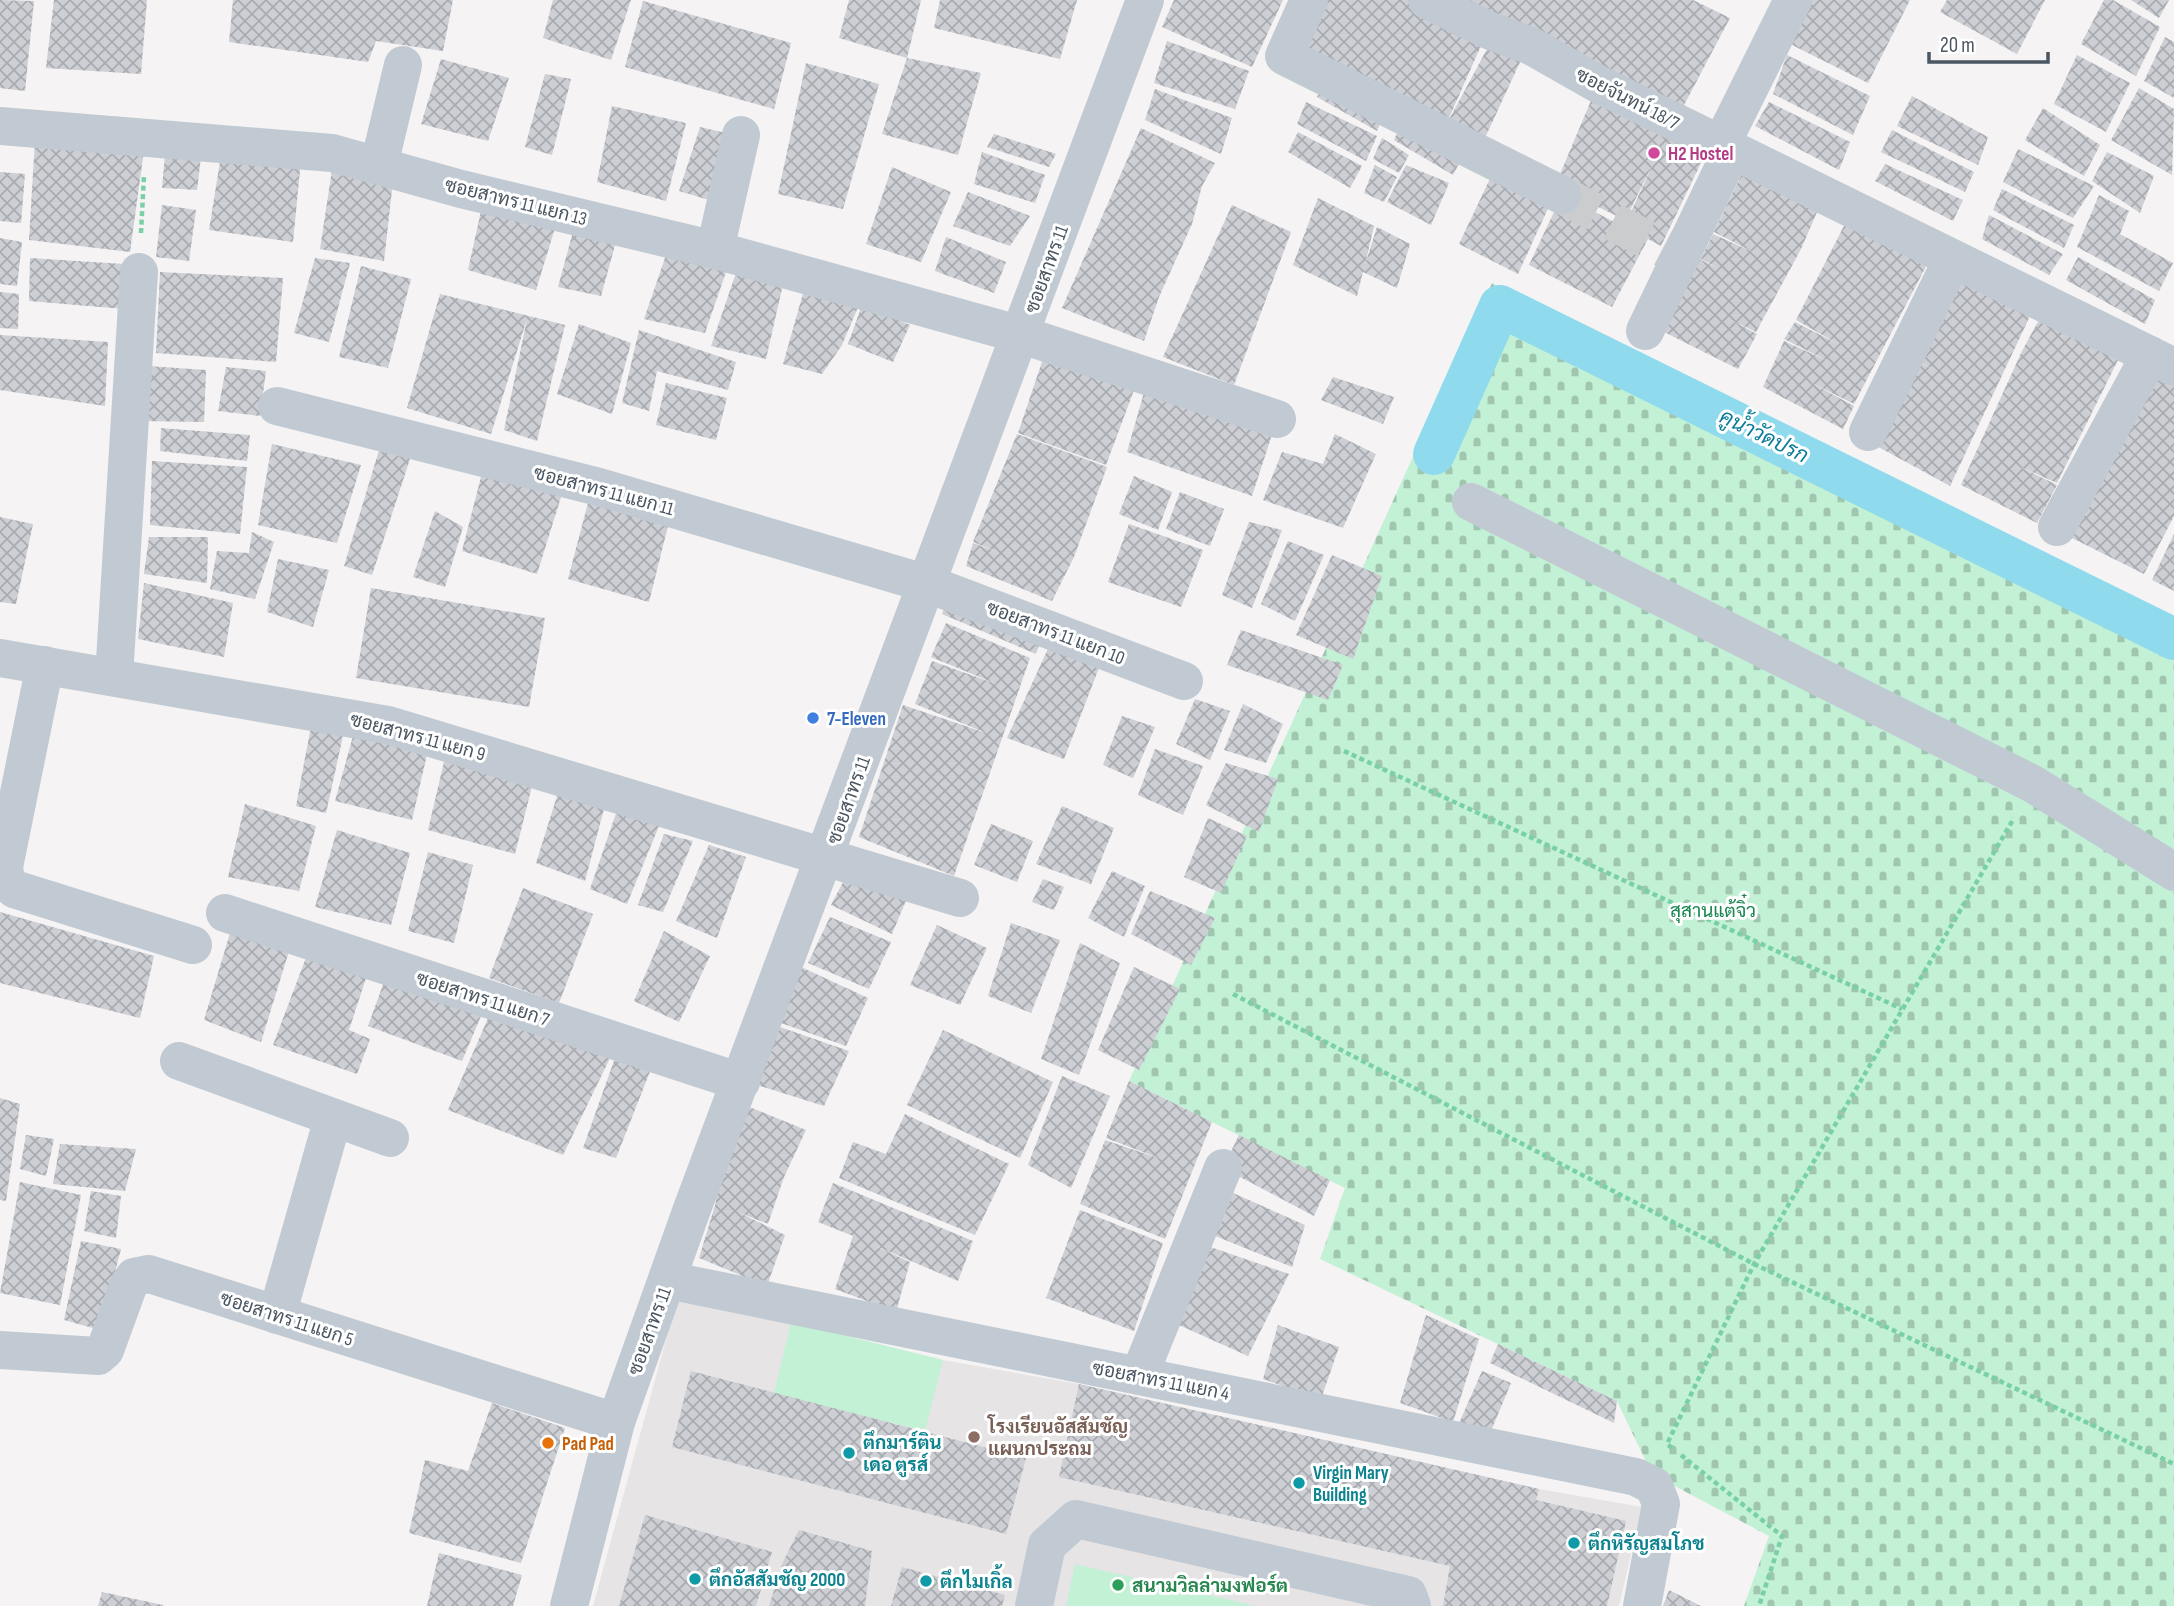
<svg xmlns="http://www.w3.org/2000/svg" width="2174" height="1606" font-family="'Sofia Sans Condensed',Sarabun,sans-serif">
	<style>
		.education { fill: #e6e4e5 }
		.green { fill: #c3f1d5 }
		.cemetery { fill: url(#cemetery-stones) }
		.lines { fill: none; stroke-linecap: round; stroke-linejoin: round }
		.canal { stroke: #90daee; stroke-width: 42 }
		.building { fill: url(#building-cross-hatch) }
		.minor-tunnel { stroke: #caccce; stroke-width: 38; stroke-dasharray: 38 19; stroke-linecap: butt }
		.path { stroke: #7ad0a6; stroke-width: 4.5; stroke-dasharray: 5 3.5; stroke-linecap: butt }
		.minor { stroke: #c1cad2; stroke-width: 38 }
		.hotel-dot { fill: #d1479c; stroke: #fff; stroke-width: 2.5 }
		.shop-dot { fill: #3f7fe0; stroke: #fff; stroke-width: 2.5 }
		.education-dot { fill: #8d6e63; stroke: #fff; stroke-width: 2.5 }
		.food-dot { fill: #e8710a; stroke: #fff; stroke-width: 2.5 }
		.culture-dot { fill: #0f9aa8; stroke: #fff; stroke-width: 2.5 }
		.leisure-dot { fill: #2e9e5b; stroke: #fff; stroke-width: 2.5 }
		.labels { text-anchor: middle; stroke-width: 6; stroke-linejoin: round; paint-order: stroke }
		.street-label { font-size: 19px; fill: #4a5661; stroke: #fff }
		.hotel-label { font-size: 19px; font-weight: bold; fill: #b23c85; stroke: #fff; text-anchor: start }
		.shop-label { font-size: 19px; font-weight: bold; fill: #366cbe; stroke: #fff; text-anchor: start }
		.park-label { font-size: 19px; fill: #17864f; stroke: #fff }
		.education-label { font-size: 19px; font-weight: bold; fill: #785e54; stroke: #fff; text-anchor: start }
		.culture-label { font-size: 19px; font-weight: bold; fill: #0d838f; stroke: #fff; text-anchor: start }
		.food-label { font-size: 19px; font-weight: bold; fill: #c56008; stroke: #fff; text-anchor: start }
		.leisure-label { font-size: 19px; font-weight: bold; fill: #27864d; stroke: #fff; text-anchor: start }
		.water-label { font-size: 21px; font-style: italic; fill: #0c7c9b; stroke: #fff }
	</style>
	<defs>
		<pattern id="cemetery-stones" width="16" height="16" patternUnits="userSpaceOnUse" patternTransform="scale(1.75)"><rect width="16" height="16" fill="#c3f1d5"/><path d="M2 7V4a2 2 0 0 1 4 0v3zM10 15v-3a2 2 0 0 1 4 0v3z" fill="#a0c6b0"/></pattern>
		<pattern id="building-cross-hatch" width="8" height="8" patternUnits="userSpaceOnUse" patternTransform="scale(1.75)"><rect width="8" height="8" fill="#cdcfd5"/><path d="M0 0l8 8M0 8l8-8" fill="none" stroke="#a8abb0"/></pattern>
	</defs>
	<rect width="100%" height="100%" fill="#f5f3f3"/>
	<polygon class="education" points="678,1296 943,1360 1079,1384 1539,1489 1642,1507 1619,1606 593,1606"/>
	<g class="green">
		<polygon points="791,1322 943,1360 925,1431 774,1394"/>
		<polygon points="1075,1564 1256,1606 1066,1606"/>
	</g>
	<polygon class="cemetery" points="1492,283 2174,620 2174,1606 1744,1606 1769,1536 1652,1474 1617,1401 1320,1259 1345,1188 1129,1081"/>
	<g class="lines">
		<polyline class="canal" points="1434,454 1500,306 2174,639"/>
	</g>
	<g class="building">
		<polygon points="0,0 34,1 25,91 0,88"/>
		<polygon points="54,0 147,0 141,74 46,68"/>
		<polygon points="233,0 453,0 443,51 376,41 368,62 229,42"/>
		<polygon points="553,0 631,0 611,60 543,38"/>
		<polygon points="849,0 921,0 907,58 839,38"/>
		<polygon points="940,0 1077,0 1060,59 934,28"/>
		<polygon points="1174,0 1283,0 1252,67 1162,27"/>
		<polygon points="1323,0 1427,0 1488,30 1445,127 1487,49 1521,60 1478,153 1387,107 1377,131 1317,97 1326,81 1294,61"/>
		<polygon points="1464,0 1693,0 1730,18 1683,107"/>
		<polygon points="1811,0 1910,0 1868,83 1790,44"/>
		<polygon points="1947,0 2045,0 2017,54 1940,12"/>
		<polygon points="2104,0 2113,0 2160,27 2136,76 2081,44"/>
		<polygon points="2131,0 2169,0 2159,18"/>
		<polygon points="643,1 791,43 774,109 625,67"/>
		<polygon points="2165,37 2174,42 2174,98 2144,81"/>
		<polygon points="1167,41 1249,71 1235,109 1154,83"/>
		<polygon points="1787,55 1870,96 1853,135 1773,94"/>
		<polygon points="2077,55 2130,83 2106,132 2054,104"/>
		<polygon points="907,58 981,73 958,155 882,134"/>
		<polygon points="441,59 509,78 488,141 421,124"/>
		<polygon points="806,63 879,84 843,209 778,194"/>
		<polygon points="545,74 571,79 552,155 525,147"/>
		<polygon points="1598,84 1712,140 1661,246 1648,239 1612,307 1529,265 1562,195 1624,227 1655,160 1625,220 1555,186"/>
		<polygon points="2139,88 2174,109 2172,175 2111,140"/>
		<polygon points="1155,89 1232,118 1221,154 1145,120"/>
		<polygon points="1912,96 1988,137 1978,165 1897,126"/>
		<polygon points="1306,102 1377,136 1366,161 1297,124"/>
		<polygon points="1769,102 1850,142 1839,170 1755,126"/>
		<polygon points="612,106 686,123 666,201 597,182"/>
		<polygon points="2043,108 2100,145 2084,176 2025,140"/>
		<polygon points="1402,123 1463,156 1453,175 1394,140"/>
		<polygon points="700,127 730,134 709,200 679,191"/>
		<polygon points="1141,128 1215,163 1202,186 1192,224 1159,297 1144,341 1062,308"/>
		<polygon points="1892,130 1974,172 1965,192 1881,152"/>
		<polygon points="1298,132 1362,166 1350,188 1288,152"/>
		<polygon points="994,134 1056,154 1049,167 987,147"/>
		<polygon points="146,136 130,252 29,240 35,140"/>
		<polygon points="1382,138 1409,155 1399,173 1373,159"/>
		<polygon points="223,143 302,150 293,242 209,230"/>
		<polygon points="2018,149 2094,186 2073,218 2003,182"/>
		<polygon points="982,152 1045,175 1035,203 974,184"/>
		<polygon points="2107,152 2154,176 2140,213 2092,181"/>
		<polygon points="165,155 201,157 197,190 162,188"/>
		<polygon points="1749,159 1824,196 1801,249 1756,332 1731,320 1757,334 1738,369 1662,331 1699,259 1721,270 1701,259 1713,234 1755,253 1714,232"/>
		<polygon points="1885,164 1963,200 1953,221 1875,181"/>
		<polygon points="1375,165 1397,177 1384,202 1364,193"/>
		<polygon points="1406,165 1449,183 1431,225 1387,202"/>
		<polygon points="1496,166 1556,191 1518,274 1459,244"/>
		<polygon points="892,167 951,192 921,262 866,244"/>
		<polygon points="332,170 393,181 384,261 320,249"/>
		<polygon points="0,172 25,174 21,223 0,221"/>
		<polygon points="2002,189 2074,225 2064,248 1993,210"/>
		<polygon points="968,192 1030,216 1010,246 953,226"/>
		<polygon points="2099,195 2129,211 2120,234 2173,263 2159,291 2077,247"/>
		<polygon points="1318,198 1374,226 1365,265 1377,227 1410,244 1397,288 1363,272 1357,296 1293,265"/>
		<polygon points="483,202 556,225 536,290 468,270"/>
		<polygon points="162,205 196,210 189,261 156,257"/>
		<polygon points="1232,205 1291,232 1234,385 1163,357"/>
		<polygon points="1850,214 1932,255 1854,404 1810,382 1854,406 1843,429 1763,387 1784,341 1830,362 1784,339 1795,322 1840,345 1796,320"/>
		<polygon points="1989,215 2063,254 2049,275 1982,239"/>
		<polygon points="574,228 617,238 601,296 558,287"/>
		<polygon points="946,237 1006,262 994,293 935,271"/>
		<polygon points="0,238 22,242 17,286 0,284"/>
		<polygon points="666,255 727,269 705,333 644,319"/>
		<polygon points="2078,257 2155,300 2145,324 2066,280"/>
		<polygon points="30,258 124,264 124,309 29,301"/>
		<polygon points="315,258 350,263 329,342 294,333"/>
		<polygon points="361,266 411,279 388,368 339,357"/>
		<polygon points="1965,266 2037,301 1950,486 1873,444 1918,362 1938,372 1919,362"/>
		<polygon points="737,270 784,280 766,359 711,346"/>
		<polygon points="160,272 283,278 276,362 156,353"/>
		<polygon points="804,290 859,305 842,345 822,374 783,364"/>
		<polygon points="0,292 19,294 18,329 0,328"/>
		<polygon points="440,294 565,325 537,441 504,430 527,319 491,434 407,408"/>
		<polygon points="862,305 910,325 893,362 848,344"/>
		<polygon points="2047,305 2126,344 2057,483 2018,466 2057,485 2037,523 1961,485 2022,351"/>
		<polygon points="579,324 631,343 612,414 557,394"/>
		<polygon points="639,330 736,362 728,390 657,371 649,411 622,403"/>
		<polygon points="0,335 108,342 105,406 0,390"/>
		<polygon points="1048,344 1140,374 1106,465 1018,433"/>
		<polygon points="148,366 206,370 204,422 143,421"/>
		<polygon points="2154,366 2174,376 2174,516 2144,574 2068,536"/>
		<polygon points="226,367 266,371 260,416 218,411"/>
		<polygon points="1333,377 1394,397 1383,424 1321,400"/>
		<polygon points="666,383 727,398 716,440 656,425"/>
		<polygon points="1145,389 1277,419 1252,496 1127,452"/>
		<polygon points="161,428 250,435 247,461 160,451"/>
		<polygon points="1017,434 1107,467 1074,557 1052,601 966,566 973,543 1000,553 973,542"/>
		<polygon points="1335,434 1376,454 1343,528 1263,500 1282,452 1323,464"/>
		<polygon points="272,444 361,465 337,543 258,525"/>
		<polygon points="380,447 411,456 372,575 344,566"/>
		<polygon points="152,461 247,467 240,534 150,525"/>
		<polygon points="482,473 562,494 537,574 462,551"/>
		<polygon points="1134,476 1172,492 1158,530 1119,514"/>
		<polygon points="1180,492 1224,509 1210,546 1166,529"/>
		<polygon points="589,499 669,522 649,602 568,579"/>
		<polygon points="435,511 463,527 445,587 413,577"/>
		<polygon points="0,517 33,524 16,604 0,602"/>
		<polygon points="1249,522 1282,530 1252,608 1222,595"/>
		<polygon points="1129,524 1203,550 1181,607 1108,582"/>
		<polygon points="252,532 274,542 255,599 210,589 217,551 249,553"/>
		<polygon points="2174,534 2174,591 2152,580"/>
		<polygon points="149,537 208,537 207,583 144,574"/>
		<polygon points="1288,541 1324,555 1295,621 1261,604"/>
		<polygon points="1332,555 1382,576 1353,659 1296,635"/>
		<polygon points="278,559 329,570 313,627 267,612"/>
		<polygon points="959,582 1049,617 1036,654 942,614"/>
		<polygon points="144,583 233,603 224,657 138,639"/>
		<polygon points="371,588 545,618 529,707 356,678"/>
		<polygon points="946,623 1030,658 954,876 859,837 903,705 989,734 915,704 932,661 999,685 931,657"/>
		<polygon points="1241,630 1343,665 1328,700 1227,665"/>
		<polygon points="1052,640 1102,660 1064,759 1007,738"/>
		<polygon points="1195,699 1230,711 1210,760 1176,744"/>
		<polygon points="1243,704 1283,724 1266,763 1224,750"/>
		<polygon points="1122,716 1155,727 1133,778 1103,765"/>
		<polygon points="358,718 434,724 412,820 335,801"/>
		<polygon points="312,721 345,727 326,813 296,806"/>
		<polygon points="447,749 536,770 515,854 428,830"/>
		<polygon points="1155,749 1203,766 1183,815 1138,795"/>
		<polygon points="1226,763 1278,779 1259,832 1206,805"/>
		<polygon points="558,793 605,805 585,881 536,863"/>
		<polygon points="622,796 666,809 627,904 590,889"/>
		<polygon points="245,804 316,826 299,891 228,877"/>
		<polygon points="1062,806 1114,828 1091,884 1036,864"/>
		<polygon points="1208,818 1247,836 1221,893 1184,877"/>
		<polygon points="991,824 1033,841 1017,882 974,865"/>
		<polygon points="337,830 410,853 391,925 315,907"/>
		<polygon points="664,834 693,841 663,912 638,905"/>
		<polygon points="709,845 746,857 717,938 676,921"/>
		<polygon points="428,852 473,865 454,943 408,931"/>
		<polygon points="852,865 913,884 892,934 831,905"/>
		<polygon points="1112,871 1145,886 1124,937 1088,918"/>
		<polygon points="1043,879 1064,887 1054,910 1032,902"/>
		<polygon points="523,888 593,914 559,1003 489,978"/>
		<polygon points="1150,891 1215,918 1191,965 1131,934"/>
		<polygon points="0,912 154,956 140,1018 0,983"/>
		<polygon points="830,917 891,942 869,989 808,963"/>
		<polygon points="1011,923 1060,940 1031,1013 988,996"/>
		<polygon points="937,925 987,948 960,1005 910,985"/>
		<polygon points="664,931 710,956 679,1022 634,1001"/>
		<polygon points="230,933 290,948 261,1042 204,1020"/>
		<polygon points="1080,943 1120,963 1079,1075 1041,1059"/>
		<polygon points="307,955 367,975 349,1030 370,1039 357,1074 273,1045"/>
		<polygon points="801,967 868,998 846,1046 781,1023"/>
		<polygon points="1134,967 1180,989 1139,1070 1098,1050"/>
		<polygon points="384,982 484,1009 462,1061 368,1026"/>
		<polygon points="489,1016 611,1056 563,1155 448,1110"/>
		<polygon points="777,1026 849,1051 824,1106 757,1085"/>
		<polygon points="943,1030 1053,1082 1020,1158 907,1105"/>
		<polygon points="615,1058 651,1069 616,1158 583,1148"/>
		<polygon points="1062,1076 1110,1096 1071,1188 1028,1165"/>
		<polygon points="1129,1081 1212,1122 1165,1239 1080,1204 1105,1140 1164,1160 1106,1138"/>
		<polygon points="0,1098 20,1104 6,1201 0,1200"/>
		<polygon points="747,1106 806,1130 784,1177 768,1224 738,1212 785,1235 767,1286 699,1258 716,1202 713,1195"/>
		<polygon points="905,1114 1009,1164 975,1235 839,1178 853,1142 886,1154"/>
		<polygon points="26,1135 54,1139 46,1176 20,1169"/>
		<polygon points="1239,1135 1330,1180 1314,1216 1223,1168"/>
		<polygon points="60,1144 136,1149 125,1191 53,1184"/>
		<polygon points="20,1182 81,1195 60,1305 0,1293"/>
		<polygon points="833,1183 973,1241 958,1281 871,1244 910,1262 896,1312 835,1289 853,1236 818,1222"/>
		<polygon points="1215,1185 1305,1225 1292,1267 1198,1229"/>
		<polygon points="91,1191 121,1196 116,1238 84,1231"/>
		<polygon points="1080,1210 1163,1243 1134,1331 1046,1298"/>
		<polygon points="81,1241 121,1249 100,1330 64,1320"/>
		<polygon points="1193,1241 1289,1274 1248,1356 1170,1321"/>
		<polygon points="1426,1315 1479,1339 1453,1422 1400,1403"/>
		<polygon points="1278,1325 1339,1347 1321,1399 1263,1379"/>
		<polygon points="1498,1344 1617,1401 1614,1423 1490,1363"/>
		<polygon points="691,1371 1026,1458 1006,1534 672,1447"/>
		<polygon points="1482,1371 1511,1383 1486,1443 1456,1430"/>
		<polygon points="1079,1384 1539,1489 1536,1500 1626,1521 1607,1606 1443,1606 1450,1566 1059,1477"/>
		<polygon points="492,1403 565,1428 521,1563 409,1533 425,1460 468,1471"/>
		<polygon points="645,1515 772,1552 756,1606 619,1606"/>
		<polygon points="799,1530 872,1551 865,1606 769,1606 783,1562"/>
		<polygon points="439,1553 522,1575 513,1606 427,1606"/>
		<polygon points="902,1567 1005,1595 1002,1606 891,1606"/>
		<polygon points="1669,1590 1701,1606 1663,1606"/>
		<polygon points="102,1592 163,1605 163,1606 98,1606"/>
	</g>
	<g class="lines">
		<polyline class="minor-tunnel" points="1562,195 1680,257"/>
		<g class="path">
			<polyline points="141,233 144,175"/>
			<polyline points="1344,751 1902,1009"/>
			<polyline points="1233,994 1754,1264 2174,1464"/>
			<polyline points="1672,1448 1667,1444 1754,1264 2014,818"/>
			<polyline points="1681,1455 1782,1536 1759,1606"/>
		</g>
		<g class="minor">
			<polyline points="1309,0 1284,56 1562,195"/>
			<polyline points="1427,0 1488,30 1531,46 1598,84 2174,367"/>
			<polyline points="0,126 332,153 461,189 715,250 1022,335 1277,419"/>
			<polyline points="1721,145 1793,0"/>
			<polyline points="379,165 403,65"/>
			<polyline points="715,250 741,135"/>
			<polyline points="1645,331 1732,150"/>
			<polyline points="277,406 599,487 928,584 1184,681"/>
			<polyline points="1868,432 1952,260"/>
			<polyline points="1471,502 2033,784 2174,872"/>
			<polyline points="2057,527 2150,355"/>
			<polyline points="0,658 388,725 960,898"/>
			<polyline points="45,665 4,867 6,880 14,889 193,945"/>
			<polyline points="114,677 139,272"/>
			<polyline points="225,913 741,1082"/>
			<polyline points="179,1061 390,1138"/>
			<polyline points="667,1280 1636,1477 1654,1486 1661,1504 1642,1606"/>
			<polyline points="277,1315 333,1118"/>
			<polyline points="0,1350 98,1356 105,1350 129,1284 134,1277 149,1274 616,1422"/>
			<polyline points="1139,1376 1223,1168"/>
			<polyline points="569,1606 616,1422 692,1209 1145,0"/>
			<polyline points="1034,1606 1047,1545 1076,1519 1408,1595 1412,1606"/>
		</g>
	</g>
	<circle class="hotel-dot" cx="1654" cy="153" r="7"/>
	<circle class="shop-dot" cx="813" cy="718" r="7"/>
	<circle class="education-dot" cx="974" cy="1437" r="7"/>
	<circle class="food-dot" cx="548" cy="1443" r="7"/>
	<g class="culture-dot">
		<circle cx="849" cy="1453" r="7"/>
		<circle cx="1299" cy="1483" r="7"/>
		<circle cx="1574" cy="1543" r="7"/>
		<circle cx="695" cy="1579" r="7"/>
		<circle cx="926" cy="1581" r="7"/>
	</g>
	<circle class="leisure-dot" cx="1118" cy="1585" r="7"/>
	<g class="labels">
		<g class="street-label">
			<text transform="translate(1628 98) rotate(27)" y="7">ซอยจันทน์ 18/7</text>
			<text transform="translate(516 201) rotate(14)" y="7">ซอยสาทร 11 แยก 13</text>
			<text transform="translate(1046 269) rotate(-70)" y="7">ซอยสาทร 11</text>
			<text transform="translate(604 490) rotate(15)" y="7">ซอยสาทร 11 แยก 11</text>
			<text transform="translate(1056 632) rotate(21)" y="7">ซอยสาทร 11 แยก 10</text>
			<text transform="translate(418 736) rotate(15)" y="7">ซอยสาทร 11 แยก 9</text>
			<text transform="translate(848 800) rotate(-70)" y="7">ซอยสาทร 11</text>
			<text transform="translate(483 998) rotate(18)" y="7">ซอยสาทร 11 แยก 7</text>
			<text transform="translate(287 1318) rotate(18)" y="7">ซอยสาทร 11 แยก 5</text>
			<text transform="translate(649 1331) rotate(-70)" y="7">ซอยสาทร 11</text>
			<text transform="translate(1161 1380) rotate(11)" y="7">ซอยสาทร 11 แยก 4</text>
		</g>
		<g class="hotel-label">
			<text x="1668" y="160">H2 Hostel</text>
		</g>
		<g class="shop-label">
			<text x="827" y="725">7-Eleven</text>
		</g>
		<g class="park-label">
			<text x="1713" y="917">สุสานแต้จิ๋ว</text>
		</g>
		<g class="education-label">
			<text x="988" y="1433">โรงเรียนอัสสัมชัญ<tspan x="988" dy="22">แผนกประถม</tspan></text>
		</g>
		<g class="culture-label">
			<text x="863" y="1449">ตึกมาร์ติน<tspan x="863" dy="22">เดอ ตูรส์</tspan></text>
			<text x="1313" y="1479">Virgin Mary<tspan x="1313" dy="22">Building</tspan></text>
			<text x="1588" y="1550">ตึกหิรัญสมโภช</text>
			<text x="709" y="1586">ตึกอัสสัมชัญ 2000</text>
			<text x="940" y="1588">ตึกไมเกิ้ล</text>
		</g>
		<g class="food-label">
			<text x="562" y="1450">Pad Pad</text>
		</g>
		<g class="leisure-label">
			<text x="1132" y="1592">สนามวิลล่ามงฟอร์ต</text>
		</g>
		<g class="water-label">
			<text transform="translate(1764 436) rotate(26)" y="7">คูน้ำวัดปรก</text>
		</g>
	</g>
	<path d="M1929 52v10h119v-10" fill="none" stroke="#4a5661" stroke-width="3.5"/>
	<text x="1940" y="52" font-size="21" fill="#4a5661" stroke="#ffffff" stroke-width="5" paint-order="stroke">20 m</text>
</svg>
